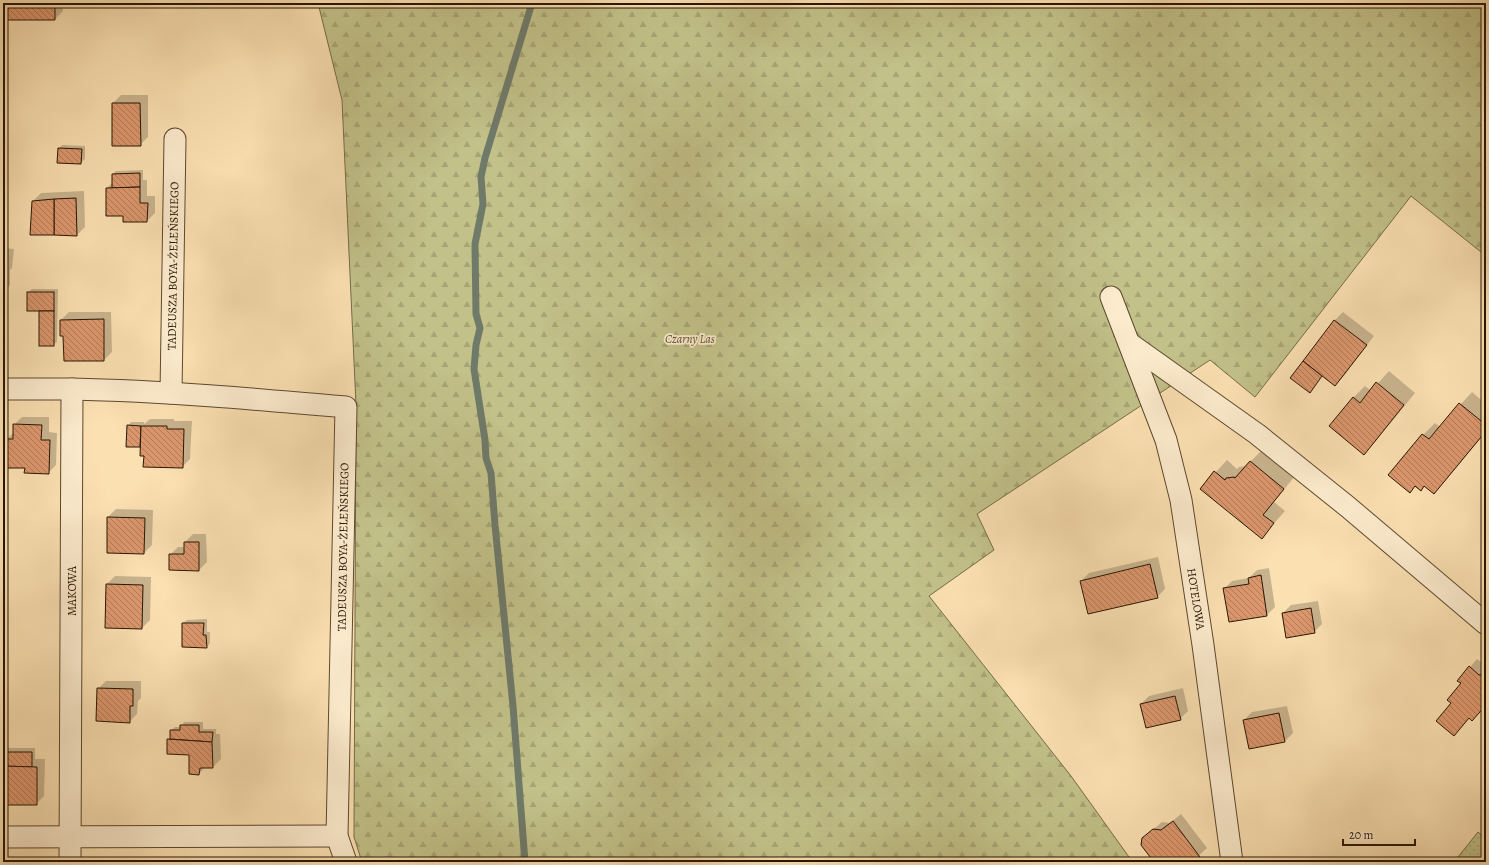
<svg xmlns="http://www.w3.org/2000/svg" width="1489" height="865" font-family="Alegreya,serif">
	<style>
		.grass { fill: url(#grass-dots); stroke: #756c46 }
		.forest { fill: url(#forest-firs); stroke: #756c46 }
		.shadow { fill: #0003 }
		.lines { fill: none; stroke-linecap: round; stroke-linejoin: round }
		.stream { stroke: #6f7a69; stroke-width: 7 }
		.building { fill: url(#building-back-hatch); stroke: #281602 }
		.minor-casing { stroke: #5d482e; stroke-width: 23 }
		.minor { stroke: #fcebcd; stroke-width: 21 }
		.labels { text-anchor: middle; stroke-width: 3.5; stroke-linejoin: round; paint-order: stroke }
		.street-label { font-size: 12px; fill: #281602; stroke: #fcebcd }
		.park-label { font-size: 12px; font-style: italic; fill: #5e5231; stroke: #fcebcd }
	</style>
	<defs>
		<pattern id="grass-dots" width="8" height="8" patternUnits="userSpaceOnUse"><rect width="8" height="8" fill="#c2c189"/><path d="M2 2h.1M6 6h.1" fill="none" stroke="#a7a575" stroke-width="1.8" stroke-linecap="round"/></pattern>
		<pattern id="forest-firs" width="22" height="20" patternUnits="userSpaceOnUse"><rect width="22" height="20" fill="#c2c189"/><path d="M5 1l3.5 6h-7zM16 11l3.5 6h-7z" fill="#a7a575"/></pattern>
		<pattern id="building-back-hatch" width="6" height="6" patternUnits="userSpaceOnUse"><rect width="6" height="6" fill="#dc976d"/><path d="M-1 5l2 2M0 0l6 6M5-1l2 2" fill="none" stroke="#b27a57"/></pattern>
	</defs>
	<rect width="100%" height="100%" fill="#fbe0b2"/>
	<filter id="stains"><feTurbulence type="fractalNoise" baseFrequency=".005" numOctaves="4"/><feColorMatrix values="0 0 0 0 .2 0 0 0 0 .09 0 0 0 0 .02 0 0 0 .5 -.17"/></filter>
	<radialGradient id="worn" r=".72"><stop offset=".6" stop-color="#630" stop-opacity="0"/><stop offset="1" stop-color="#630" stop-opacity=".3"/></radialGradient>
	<polygon class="grass" points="1478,832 1486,839 1486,862 1454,862"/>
	<polygon class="forest" points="318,3 1486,3 1486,256 1411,196 1255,397 1210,360 977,514 994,550 929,596 1071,776 1129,857 1122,862 362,862 354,837 356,405 342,100"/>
	<g class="shadow">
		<polygon points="3,3 63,3 63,11 55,19 3,19"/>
		<polygon points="121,95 148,95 148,137 140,145 113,103"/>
		<polygon points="62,145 85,146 85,159 81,163 59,149"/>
		<polygon points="143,170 143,180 147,180 147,196 155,196 155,213 147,221 124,215 107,188 113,182 113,174 116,171"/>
		<polygon points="84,191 85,227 77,235 33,201 41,193"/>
		<polygon points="3,248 14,249 12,268 10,270 10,285 3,292"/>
		<polygon points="32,289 58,289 57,342 53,345 40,310 28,292"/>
		<polygon points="69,312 111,312 112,352 104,360 64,335 61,320"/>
		<polygon points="1343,312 1374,336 1343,377 1335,385 1323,375 1313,388 1292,378 1335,320"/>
		<polygon points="1389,371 1415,393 1375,442 1364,453 1353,398 1365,386 1371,391"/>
		<polygon points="1472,392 1486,404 1486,432 1445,481 1434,492 1425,485 1421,489 1416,485 1390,475 1423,435 1435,423 1440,427"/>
		<polygon points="22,417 49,417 49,432 57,433 56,465 48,473 26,467 7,439 14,432 14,425"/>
		<polygon points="150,419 174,419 174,421 192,421 190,459 182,467 145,455 141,445 140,446 128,426 131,422 144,422 144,424"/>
		<polygon points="1262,450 1295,476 1274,502 1285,511 1262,537 1201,488 1227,460 1237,469 1239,467 1246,466"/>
		<polygon points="116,509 153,510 152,545 144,553 108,552 108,517"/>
		<polygon points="193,534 206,534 207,562 199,570 170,555 178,547 185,547 185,542"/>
		<polygon points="1158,557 1165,589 1157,597 1081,581 1089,573"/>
		<polygon points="1269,568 1275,607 1267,615 1230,620 1224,589 1232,581 1249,578 1257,570"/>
		<polygon points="115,576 151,577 150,620 142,628 107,584"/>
		<polygon points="1318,601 1322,624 1314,632 1283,613 1291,605"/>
		<polygon points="207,619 207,632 210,632 210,643 207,647 183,623 187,620"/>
		<polygon points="1477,659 1486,666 1486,705 1472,720 1470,717 1454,735 1452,703 1470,667"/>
		<polygon points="106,681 141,681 141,698 138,701 137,714 129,722 98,689"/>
		<polygon points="1183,688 1188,711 1180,719 1141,704 1149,696"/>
		<polygon points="1287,706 1293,733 1285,741 1249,748 1244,720 1252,712"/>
		<polygon points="184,722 203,722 203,729 216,729 216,734 220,734 221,759 213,767 205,767 199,774 190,754 168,740 171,737 171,731 175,727 181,727"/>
		<polygon points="3,748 35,748 35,759 45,759 44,796 36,804 3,804"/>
		<polygon points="1181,814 1207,848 1196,858 1199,862 1155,862 1143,838 1162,822 1170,823"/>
		<polygon points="211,860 225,861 225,862 210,862"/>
	</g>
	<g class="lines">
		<polyline class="stream" points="525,862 513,706 495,525 491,473 486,458 485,440 474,369 476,345 480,328 476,314 475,244 483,204 481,177 485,158 532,3"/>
	</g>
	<g class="building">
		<polygon points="5,3 55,3 55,20 3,20 3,4"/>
		<polygon points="112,103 140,103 141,146 112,146"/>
		<polygon points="58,148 82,149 81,164 57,163"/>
		<polygon points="140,173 140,187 112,188 112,174"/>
		<polygon points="140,187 140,203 148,203 147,222 123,222 123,216 106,216 106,188"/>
		<polygon points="76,198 77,236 54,235 54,199"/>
		<polygon points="54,199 54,235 30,235 32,201"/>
		<polygon points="3,256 6,257 5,277 3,277"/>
		<rect x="27" y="292" width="27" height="19"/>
		<rect x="39" y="311" width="15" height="35"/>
		<polygon points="104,319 104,361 64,361 63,336 60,336 60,320"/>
		<polygon points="1334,320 1367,345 1335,386 1303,361"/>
		<polygon points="1303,361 1322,376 1310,393 1290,378"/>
		<polygon points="1376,382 1404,405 1364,455 1329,426 1353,397 1360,403"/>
		<polygon points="1459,403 1486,425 1486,431 1434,494 1424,486 1421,491 1415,486 1410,493 1388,475 1422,434 1429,439"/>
		<polygon points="13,424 42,425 41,440 50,440 49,474 24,473 25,468 6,468 6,439 13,439"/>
		<polygon points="127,425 141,426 140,447 126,447"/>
		<polygon points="141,426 167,426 167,429 184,429 183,468 143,467 144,456 140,456"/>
		<polygon points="1250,461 1284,489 1263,515 1274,523 1262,539 1200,489 1214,471 1225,480 1226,478 1234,477 1235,478"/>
		<polygon points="107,517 145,518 144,554 107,553"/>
		<polygon points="184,542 199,542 199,571 169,570 169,554 184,554"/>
		<polygon points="1150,564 1158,598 1088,614 1080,581"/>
		<polygon points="1261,575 1267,616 1229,622 1223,588 1249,584 1248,578"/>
		<polygon points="106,584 143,585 142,629 105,628"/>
		<polygon points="1311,608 1315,633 1286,638 1282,613"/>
		<polygon points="182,623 204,623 203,635 206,635 207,648 182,647"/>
		<polygon points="1469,666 1479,675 1484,674 1486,675 1486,705 1472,721 1469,718 1454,736 1436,721 1451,703 1447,700 1461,683 1457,681"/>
		<polygon points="97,688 133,689 133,706 130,706 130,723 96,721"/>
		<polygon points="1175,696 1181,720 1146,728 1140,704"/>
		<polygon points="1279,713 1285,742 1249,749 1243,720"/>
		<polygon points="180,725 199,725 199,732 213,732 212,742 170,739 170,730 180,730"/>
		<polygon points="167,739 212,742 213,768 200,768 199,775 189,774 189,755 167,754"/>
		<polygon points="3,752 32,752 32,767 3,766"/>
		<polygon points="3,766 37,767 37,805 3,805"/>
		<polygon points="1173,821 1200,857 1193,862 1154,862 1141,845 1142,838 1153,829 1161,830"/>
	</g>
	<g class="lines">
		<g class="minor-casing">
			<g id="minor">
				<polyline points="1111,297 1166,440 1181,500 1203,645 1232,862"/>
				<polyline points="1129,343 1257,434 1348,507 1486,624"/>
				<polyline points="3,389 72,389 70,862"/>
				<path d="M72 389C164 391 255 399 346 407L337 836 346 862"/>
				<polyline points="171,393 175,139"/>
				<polyline points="3,837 337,836"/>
			</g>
		</g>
		<use href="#minor" class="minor"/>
	</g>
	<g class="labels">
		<g class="street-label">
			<text transform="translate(173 266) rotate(-89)" y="4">TADEUSZA BOYA-ŻELEŃSKIEGO</text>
			<text transform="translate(343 547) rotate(-89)" y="4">TADEUSZA BOYA-ŻELEŃSKIEGO</text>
			<text transform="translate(72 591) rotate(-90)" y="4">MAKOWA</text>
			<text transform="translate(1196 599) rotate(81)" y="4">HOTELOWA</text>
		</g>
		<g class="park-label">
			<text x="690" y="343">Czarny Las</text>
		</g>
	</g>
	<rect width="1489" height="865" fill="none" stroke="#fbe0b2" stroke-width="16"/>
	<rect x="4" y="4" width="1481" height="857" fill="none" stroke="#281602" stroke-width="2"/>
	<rect x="8" y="8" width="1473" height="849" fill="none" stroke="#281602"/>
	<path d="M1343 839v6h72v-6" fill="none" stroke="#281602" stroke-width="2"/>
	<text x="1349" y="839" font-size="12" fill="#281602" stroke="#fcebcd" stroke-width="3" paint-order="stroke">20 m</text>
	<rect width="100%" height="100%" filter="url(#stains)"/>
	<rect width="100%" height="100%" fill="url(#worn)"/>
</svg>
